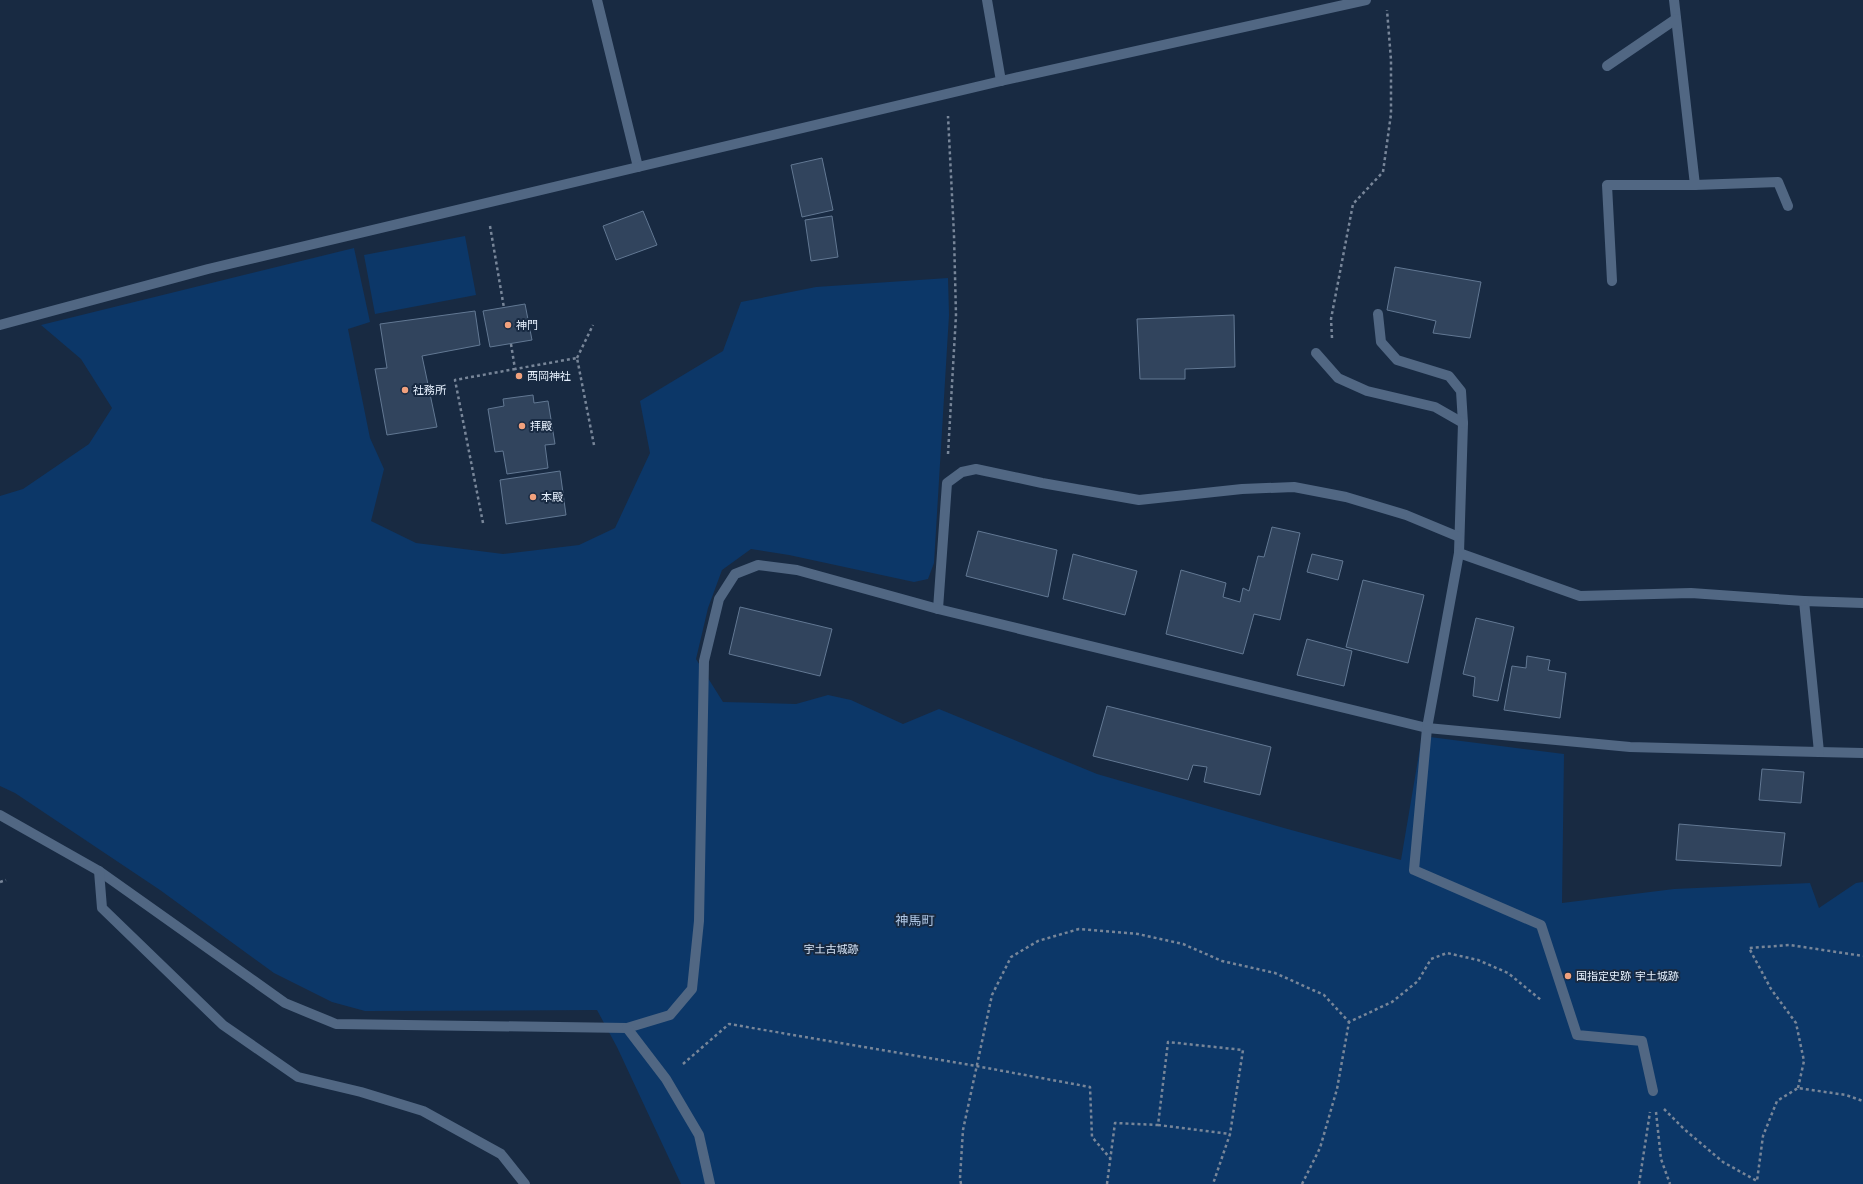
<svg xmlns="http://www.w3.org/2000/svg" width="1863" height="1184" font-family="'Work Sans','Noto Sans JP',sans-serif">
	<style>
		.green { fill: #0c3768 }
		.building { fill: #31445d; stroke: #627893 }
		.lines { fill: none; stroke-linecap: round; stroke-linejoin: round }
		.path { stroke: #788699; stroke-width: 2.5; stroke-dasharray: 3 3; stroke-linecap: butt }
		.minor { stroke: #516783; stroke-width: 10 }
		.poi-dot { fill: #f1a17d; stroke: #182a42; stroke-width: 1.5 }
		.labels { text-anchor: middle; stroke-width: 4; stroke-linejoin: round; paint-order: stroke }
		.poi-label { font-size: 11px; fill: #e7f1fe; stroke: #182a42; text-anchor: start }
		.park-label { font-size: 11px; fill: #d8e6f8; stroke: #182a42 }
		.quarter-label { font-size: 13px; fill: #b0c7e5; stroke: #182a42 }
	</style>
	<rect width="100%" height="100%" fill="#182a42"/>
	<g class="green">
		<polygon points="465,236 476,295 375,314 364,255"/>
		<polygon points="354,248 370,322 348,329 370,438 384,469 371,521 416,543 503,554 579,545 615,528 650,453 640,401 723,351 741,302 816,287 948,278 949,315 934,563 928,579 914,582 789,555 751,549 722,570 708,608 696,659 723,702 796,704 828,695 851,700 903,724 939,709 1097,774 1284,828 1401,860 1422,736 1564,754 1562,903 1674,889 1810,883 1819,908 1856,883 1863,882 1863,1184 681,1184 617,1047 597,1010 365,1011 332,1002 274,973 160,890 15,793 0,786 0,496 23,489 89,444 112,408 81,359 41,325"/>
	</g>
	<g class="building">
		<polygon points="822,158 833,210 802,217 791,165"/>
		<polygon points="643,211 657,245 616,260 603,226"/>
		<polygon points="832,216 838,257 811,261 805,220"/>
		<polygon points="1395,267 1481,282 1470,338 1433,333 1436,321 1387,310"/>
		<polygon points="525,304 532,340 490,347 483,311"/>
		<polygon points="475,311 480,345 422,356 437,427 387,435 375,369 387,368 380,324"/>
		<polygon points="1234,315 1235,367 1185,369 1185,379 1140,379 1137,319"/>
		<polygon points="533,395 534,403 548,401 555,444 545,445 548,468 507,474 503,451 495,452 488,409 504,406 503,399"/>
		<polygon points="560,471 566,515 506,524 500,480"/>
		<polygon points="1272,527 1300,533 1280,620 1254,614 1243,654 1166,634 1181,570 1226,583 1223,597 1240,602 1243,588 1249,591 1258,556 1264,557"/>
		<polygon points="978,531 1057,550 1048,597 966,576"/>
		<polygon points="1073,554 1137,571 1125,615 1063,599"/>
		<polygon points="1312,554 1343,561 1338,580 1307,572"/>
		<polygon points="1363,580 1424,595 1408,663 1346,647"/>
		<polygon points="740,607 832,629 820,676 729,654"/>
		<polygon points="1476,618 1514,627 1498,701 1473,696 1475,677 1463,674"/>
		<polygon points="1307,639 1352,651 1344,686 1297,675"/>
		<polygon points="1527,656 1550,660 1548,670 1566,673 1560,718 1504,710 1512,666 1526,668"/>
		<polygon points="1107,706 1271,747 1260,795 1204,782 1207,767 1193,765 1188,780 1093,756"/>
		<polygon points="1762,769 1804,772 1801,803 1759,800"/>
		<polygon points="1679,824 1785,833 1781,866 1676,860"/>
	</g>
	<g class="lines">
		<g class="path">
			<polyline points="490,226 504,308"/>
			<polyline points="1332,338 1331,319 1353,204 1383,172 1391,114 1391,60 1387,10"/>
			<polyline points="511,344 515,369 577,358 594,445"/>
			<polyline points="577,358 593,325"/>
			<polyline points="948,454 956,315 954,235 948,116"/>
			<polyline points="483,523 455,380 515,369"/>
			<polyline points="0,882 6,880"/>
			<polyline points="683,1064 729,1024 976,1066 1090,1087 1092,1137 1110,1158"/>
			<polyline points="1798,1088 1804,1061 1796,1023 1771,989 1749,948 1790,945 1863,956"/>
			<polyline points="1664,1109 1684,1129 1723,1162 1757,1181 1763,1136 1777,1101 1798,1088 1846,1095 1863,1101"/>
			<polyline points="1656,1112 1661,1159 1670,1184"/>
			<polyline points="1158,1125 1230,1134"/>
			<polyline points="961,1184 960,1178 963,1130 992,995 1011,957 1038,941 1079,929 1138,934 1183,944 1222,961 1275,973 1324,995 1349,1022 1392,1002 1418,981 1431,959 1447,953 1478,960 1508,973 1541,1000"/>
			<polyline points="1107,1184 1115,1123 1158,1125 1168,1042 1243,1050 1230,1134 1213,1184"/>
			<polyline points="1302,1184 1320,1148 1337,1089 1349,1022"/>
			<polyline points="1639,1184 1650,1112"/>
		</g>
		<g class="minor">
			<polyline points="597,0 638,167"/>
			<polyline points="987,0 1001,81"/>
			<polyline points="1674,0 1695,185"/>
			<polyline points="1607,66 1676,19"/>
			<polyline points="1612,281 1607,185 1695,185 1778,182 1788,206"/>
			<polyline points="1378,314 1381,342 1397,360 1449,376 1461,391 1463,423 1459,553"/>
			<polyline points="0,325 208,269 638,167 1001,81 1366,0"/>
			<polyline points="1316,353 1338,378 1367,391 1435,407 1463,423"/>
			<polyline points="938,609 947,483 962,472 976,469 1042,483 1139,500 1242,489 1294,487 1346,497 1406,515 1459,537"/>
			<polyline points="1819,752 1863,753"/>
			<polyline points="0,815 99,871 285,1003 336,1024 627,1028 670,1015 692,989 699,921 704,661 719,599 735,574 758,565 797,570 938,609 1427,728 1630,747 1819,752 1804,601 1863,603"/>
			<polyline points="99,871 102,908 223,1025 298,1077 361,1092 423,1111 501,1154 525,1184"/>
			<polyline points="627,1028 666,1079 699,1135 710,1184"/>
			<polyline points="1653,1091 1642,1041 1577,1035 1541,925 1414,870 1427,728 1459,553 1580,596 1691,593 1804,601"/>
		</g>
	</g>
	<g class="poi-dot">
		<circle cx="508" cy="325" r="4"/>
		<circle cx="519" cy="376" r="4"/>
		<circle cx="405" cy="390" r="4"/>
		<circle cx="522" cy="426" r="4"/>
		<circle cx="533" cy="497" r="4"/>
		<circle cx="1568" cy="976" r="4"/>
	</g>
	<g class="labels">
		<g class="poi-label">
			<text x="516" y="329">神門</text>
			<text x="527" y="380">西岡神社</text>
			<text x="413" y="394">社務所</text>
			<text x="530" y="430">拝殿</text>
			<text x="541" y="501">本殿</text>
			<text x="1576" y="980">国指定史跡 宇土城跡</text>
		</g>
		<g class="park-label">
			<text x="831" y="953">宇土古城跡</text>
		</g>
		<g class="quarter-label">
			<text x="915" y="925">神馬町</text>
		</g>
	</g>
</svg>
